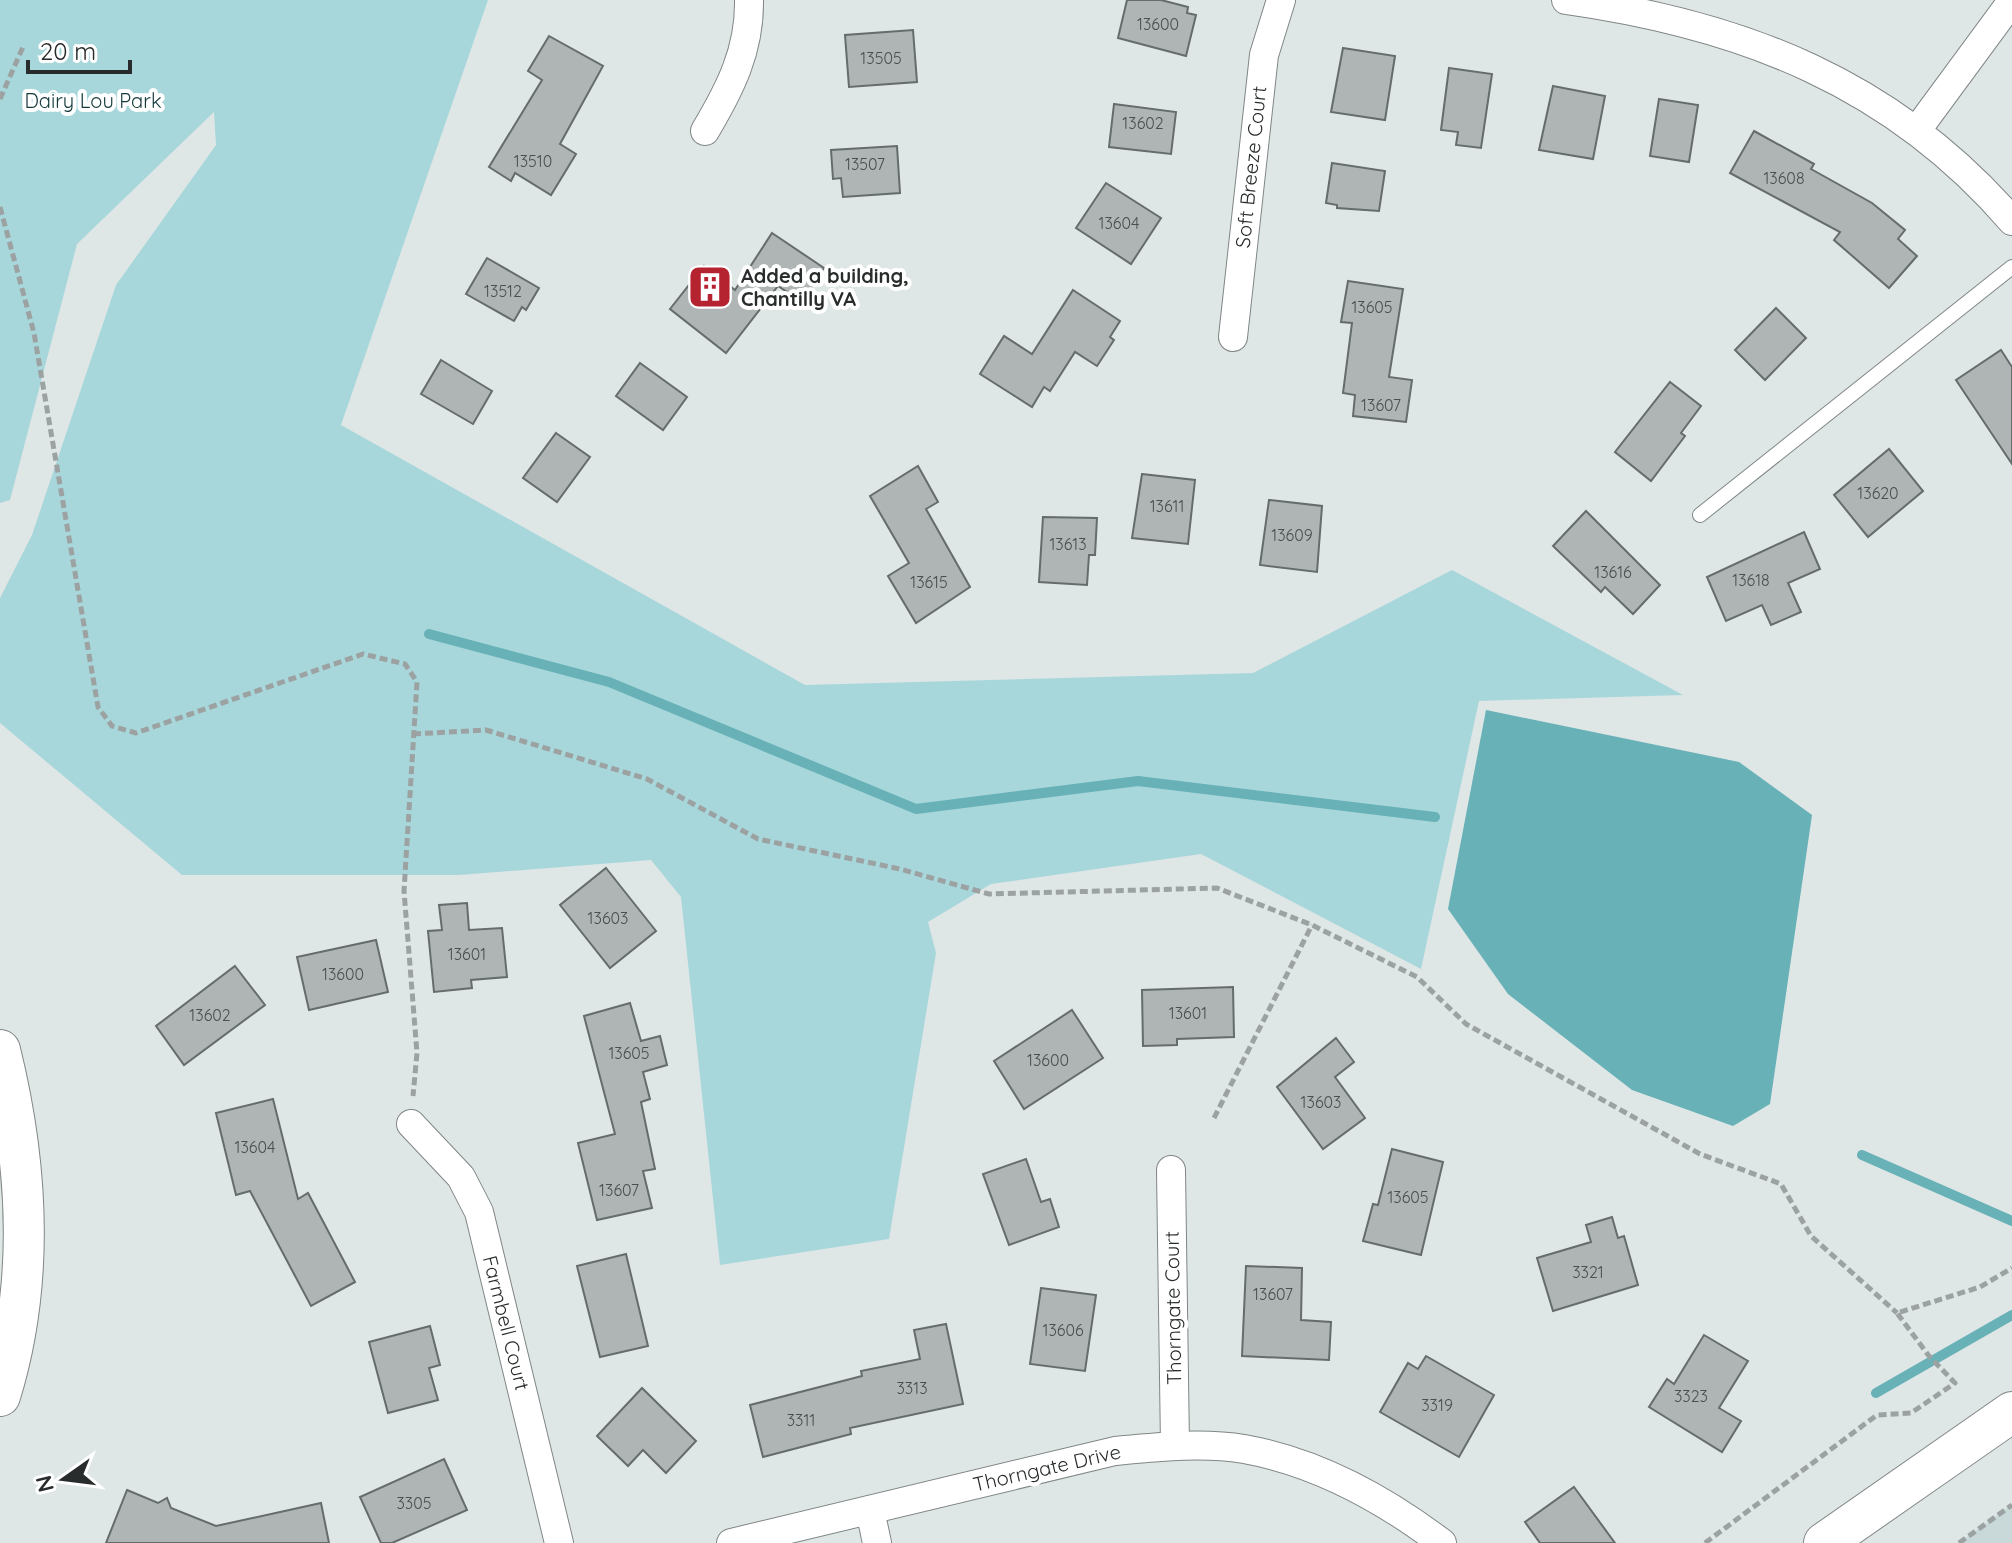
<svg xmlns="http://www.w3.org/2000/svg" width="2012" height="1543" font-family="Quicksand,sans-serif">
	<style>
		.built { fill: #c9d9da }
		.green { fill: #a8d7db }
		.water { fill: #67b1b7 }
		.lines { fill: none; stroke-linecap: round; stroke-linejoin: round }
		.stream { stroke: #67b1b7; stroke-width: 10 }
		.building { fill: #afb5b5; stroke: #666b6c; stroke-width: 2 }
		.lane-casing { stroke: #808686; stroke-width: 16 }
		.street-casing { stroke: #808686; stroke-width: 30 }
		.secondary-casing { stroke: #808686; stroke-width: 42 }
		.path { stroke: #9ca2a2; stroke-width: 5; stroke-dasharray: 8 4; stroke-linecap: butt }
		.lane { stroke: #fff; stroke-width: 14 }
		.street { stroke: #fff; stroke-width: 28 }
		.secondary { stroke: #fff; stroke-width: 40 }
		.labels { text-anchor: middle; stroke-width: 8; stroke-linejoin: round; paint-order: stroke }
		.number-label { font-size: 16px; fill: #4a4e4e }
		.park-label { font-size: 20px; fill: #14393b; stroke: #fff }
		.street-label { font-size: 20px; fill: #292c2c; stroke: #fff }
		.poi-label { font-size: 20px; font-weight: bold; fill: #292c2c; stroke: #fff; text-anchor: start }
	</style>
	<rect width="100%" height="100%" fill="#dfe6e6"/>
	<polygon class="built" points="2012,1504 2012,1543 1959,1543"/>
	<polygon class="green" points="0,0 488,0 341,425 805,685 1253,673 1452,570 1683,695 1479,701 1421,969 1201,854 991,884 928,922 936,953 889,1239 720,1265 681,897 651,860 459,875 182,875 0,723 0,598 32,535 116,285 216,145 214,112 77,244 10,500 0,503"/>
	<polygon class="water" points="1486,710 1739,762 1812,815 1770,1104 1733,1126 1632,1090 1508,994 1448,909"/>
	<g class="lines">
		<g class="stream">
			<polyline points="429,634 609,682 916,809 1138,781 1435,817"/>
			<polyline points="1862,1155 2012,1221"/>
			<polyline points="1876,1393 2012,1315"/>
		</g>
	</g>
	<g class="building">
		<polygon points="1127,0 1161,0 1188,7 1187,13 1196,15 1186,56 1118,38"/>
		<polygon points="913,30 917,82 849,87 845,35"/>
		<polygon points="549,36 603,66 560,144 576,154 551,195 515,173 511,181 489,167 542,80 528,71"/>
		<polygon points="1343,48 1395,56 1385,120 1331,112"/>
		<polygon points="1449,68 1492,74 1481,148 1456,145 1458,132 1441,130"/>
		<polygon points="1553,86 1605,96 1593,159 1539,150"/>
		<polygon points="1659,99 1698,105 1689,162 1650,156"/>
		<polygon points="1114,104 1176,112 1171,154 1109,147"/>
		<polygon points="1754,131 1814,164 1811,169 1872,203 1905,230 1898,239 1917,256 1889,288 1834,240 1840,232 1730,173"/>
		<polygon points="897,146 900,193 843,197 841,178 833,179 831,150"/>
		<polygon points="1332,163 1385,171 1379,211 1337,208 1337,205 1326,203"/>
		<polygon points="1106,183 1161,218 1131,264 1076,228"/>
		<polygon points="772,233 824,268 802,302 778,286 726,353 670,309 704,266 735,290"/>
		<polygon points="487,258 539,288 526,310 522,307 514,321 466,294"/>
		<polygon points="1348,281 1403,289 1389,377 1412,380 1406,422 1353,416 1355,395 1343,393 1352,323 1341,322"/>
		<polygon points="1073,290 1120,321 1110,337 1114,340 1097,366 1075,352 1050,391 1044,387 1032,407 980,374 1004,336 1032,354"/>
		<polygon points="1776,308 1806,338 1765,380 1735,350"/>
		<polygon points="2001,350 2012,367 2012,464 1956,380"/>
		<polygon points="441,360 492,391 473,424 421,394"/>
		<polygon points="640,363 687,397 663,430 616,396"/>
		<polygon points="1670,382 1701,406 1681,433 1685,436 1651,481 1615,452"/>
		<polygon points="556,433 590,457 557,502 523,478"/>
		<polygon points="1889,449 1923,491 1868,537 1834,495"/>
		<polygon points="918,466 938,502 926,509 970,587 916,623 888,576 909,563 870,496"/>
		<polygon points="1142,474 1195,480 1188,544 1132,538"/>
		<polygon points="1269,500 1322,506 1317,572 1260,565"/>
		<polygon points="1586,511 1660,585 1633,614 1605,587 1601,592 1553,546"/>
		<polygon points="1043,517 1097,518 1095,555 1089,555 1087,585 1039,582"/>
		<polygon points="1804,532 1820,569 1788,583 1801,612 1771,625 1762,605 1726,621 1707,577"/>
		<polygon points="606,868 656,931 610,968 560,905"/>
		<polygon points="467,903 469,930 502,928 507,977 471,980 472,988 434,992 428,931 442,930 439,905"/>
		<polygon points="376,940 388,992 309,1010 297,957"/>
		<polygon points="235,966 265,1005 184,1065 156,1026"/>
		<polygon points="1233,987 1234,1037 1177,1039 1177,1045 1143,1046 1142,990"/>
		<polygon points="630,1003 641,1041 660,1036 667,1065 643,1072 650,1099 641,1102 655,1169 643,1171 652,1208 597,1220 578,1143 615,1134 584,1016"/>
		<polygon points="1072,1010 1103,1058 1024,1109 994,1061"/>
		<polygon points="1336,1038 1354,1062 1335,1077 1365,1118 1323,1149 1277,1087"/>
		<polygon points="273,1099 298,1199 308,1193 355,1282 311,1306 250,1191 236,1195 216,1113"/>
		<polygon points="1392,1149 1443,1162 1421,1255 1363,1241 1373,1204 1378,1205"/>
		<polygon points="1026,1159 1041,1202 1050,1199 1059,1227 1009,1245 983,1174"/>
		<polygon points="1612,1217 1618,1238 1624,1236 1638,1285 1553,1311 1537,1258 1591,1242 1586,1225"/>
		<polygon points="626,1254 648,1346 600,1357 577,1266"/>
		<polygon points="1246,1266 1302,1268 1301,1320 1331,1322 1329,1360 1242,1356"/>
		<polygon points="1041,1288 1096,1295 1085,1371 1030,1364"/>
		<polygon points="946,1324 963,1404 850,1428 851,1434 763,1457 750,1405 862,1376 861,1371 920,1359 914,1330"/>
		<polygon points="430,1326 440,1365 429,1368 438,1400 388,1413 369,1342"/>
		<polygon points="1704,1335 1748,1361 1719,1408 1741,1421 1722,1452 1649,1407 1667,1379 1674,1384"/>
		<polygon points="1426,1356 1494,1395 1459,1457 1380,1412 1408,1363 1418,1369"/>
		<polygon points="642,1388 696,1441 666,1473 643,1450 628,1466 597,1436"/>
		<polygon points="444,1459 467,1510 392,1543 381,1543 360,1497"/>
		<polygon points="1574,1487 1615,1543 1540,1543 1525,1522"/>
		<polygon points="127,1490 158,1503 167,1498 171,1508 216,1526 321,1503 329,1543 106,1543"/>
	</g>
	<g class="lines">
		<g class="lane-casing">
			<polyline id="lane" points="1700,515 2012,267"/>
		</g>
		<g class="street-casing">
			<g id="street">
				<path d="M1566 0C1743 25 1893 83 2012 221"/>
				<polyline points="1917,130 2012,1"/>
				<path d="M705 131C730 89 750 50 749 0"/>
				<polyline points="1233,337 1264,55 1281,0"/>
				<polyline points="411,1124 461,1177 479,1212 559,1543"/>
				<polyline points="1171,1170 1175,1446"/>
				<polyline points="870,1510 877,1543"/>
				<path d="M731 1543 1115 1451C1157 1447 1202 1442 1244 1449 1317 1462 1384 1499 1442 1543"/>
			</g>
		</g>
		<g class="secondary-casing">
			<g id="secondary">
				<path d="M0 1050C28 1163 35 1283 0 1396"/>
				<polyline points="1824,1543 2012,1412"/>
			</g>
		</g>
		<g class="path">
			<polyline points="0,99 23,47"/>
			<polyline points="0,207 34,333 98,707 112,726 136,733 363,654 405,664 417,682 404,891 417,1053 413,1096"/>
			<polyline points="413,734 486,730 647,779 758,839 900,869 989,894 1217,888 1312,925 1417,977 1466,1024 1700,1154 1781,1184 1811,1236 1897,1313"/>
			<polyline points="1214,1118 1312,925"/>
			<polyline points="1705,1543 1877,1415 1911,1413 1955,1383 1929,1356 1897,1313 1980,1287 2012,1268"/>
			<polyline points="1959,1543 2012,1505"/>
		</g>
		<use href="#lane" class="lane"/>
		<use href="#street" class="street"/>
		<use href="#secondary" class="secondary"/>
	</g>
	<defs>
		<g id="building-square" transform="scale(2.3)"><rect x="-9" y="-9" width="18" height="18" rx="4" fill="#b52331" stroke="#fff"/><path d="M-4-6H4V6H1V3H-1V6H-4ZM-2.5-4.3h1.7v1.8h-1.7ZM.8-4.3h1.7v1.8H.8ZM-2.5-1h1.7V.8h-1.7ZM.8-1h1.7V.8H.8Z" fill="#fff"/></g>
	</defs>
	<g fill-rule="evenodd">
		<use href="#building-square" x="710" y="287"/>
	</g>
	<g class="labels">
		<g class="number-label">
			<text x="1158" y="30">13600</text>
			<text x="881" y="64">13505</text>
			<text x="1143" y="129">13602</text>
			<text x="533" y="167">13510</text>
			<text x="865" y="170">13507</text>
			<text x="1784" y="184">13608</text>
			<text x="1119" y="229">13604</text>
			<text x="503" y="297">13512</text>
			<text x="1372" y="313">13605</text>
			<text x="1381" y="411">13607</text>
			<text x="1878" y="499">13620</text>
			<text x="1167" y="512">13611</text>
			<text x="1292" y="541">13609</text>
			<text x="1068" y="550">13613</text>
			<text x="1613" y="578">13616</text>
			<text x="1751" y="586">13618</text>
			<text x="929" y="588">13615</text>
			<text x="608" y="924">13603</text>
			<text x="467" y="960">13601</text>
			<text x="343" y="980">13600</text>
			<text x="1188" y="1019">13601</text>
			<text x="210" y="1021">13602</text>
			<text x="629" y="1059">13605</text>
			<text x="1048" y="1066">13600</text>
			<text x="1321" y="1108">13603</text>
			<text x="255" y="1153">13604</text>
			<text x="619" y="1196">13607</text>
			<text x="1408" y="1203">13605</text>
			<text x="1588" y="1278">3321</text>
			<text x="1273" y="1300">13607</text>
			<text x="1063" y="1336">13606</text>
			<text x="912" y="1394">3313</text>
			<text x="1691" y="1402">3323</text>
			<text x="1437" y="1411">3319</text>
			<text x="801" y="1426">3311</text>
			<text x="414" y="1509">3305</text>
		</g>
		<g class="park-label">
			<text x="93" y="108">Dairy Lou Park</text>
		</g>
		<g class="street-label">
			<text transform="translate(1251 167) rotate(-84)" y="7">Soft Breeze Court</text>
			<text transform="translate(1173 1308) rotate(-91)" y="7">Thorngate Court</text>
			<text transform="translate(506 1323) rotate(76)" y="7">Farmbell Court</text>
			<text transform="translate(1047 1468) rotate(-13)" y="7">Thorngate Drive</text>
		</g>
		<g class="poi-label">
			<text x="741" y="283">Added a building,<tspan x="741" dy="23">Chantilly VA</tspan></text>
		</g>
	</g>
	<g transform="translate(64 1479) rotate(256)" stroke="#ffffff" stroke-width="6" paint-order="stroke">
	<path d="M0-6L14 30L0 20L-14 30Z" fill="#292c2c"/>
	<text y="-12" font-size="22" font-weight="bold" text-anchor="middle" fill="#292c2c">N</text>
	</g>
	<path d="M28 60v12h102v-12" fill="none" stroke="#292c2c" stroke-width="4"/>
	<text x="40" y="60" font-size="24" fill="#292c2c" stroke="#ffffff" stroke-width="6" paint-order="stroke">20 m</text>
</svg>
